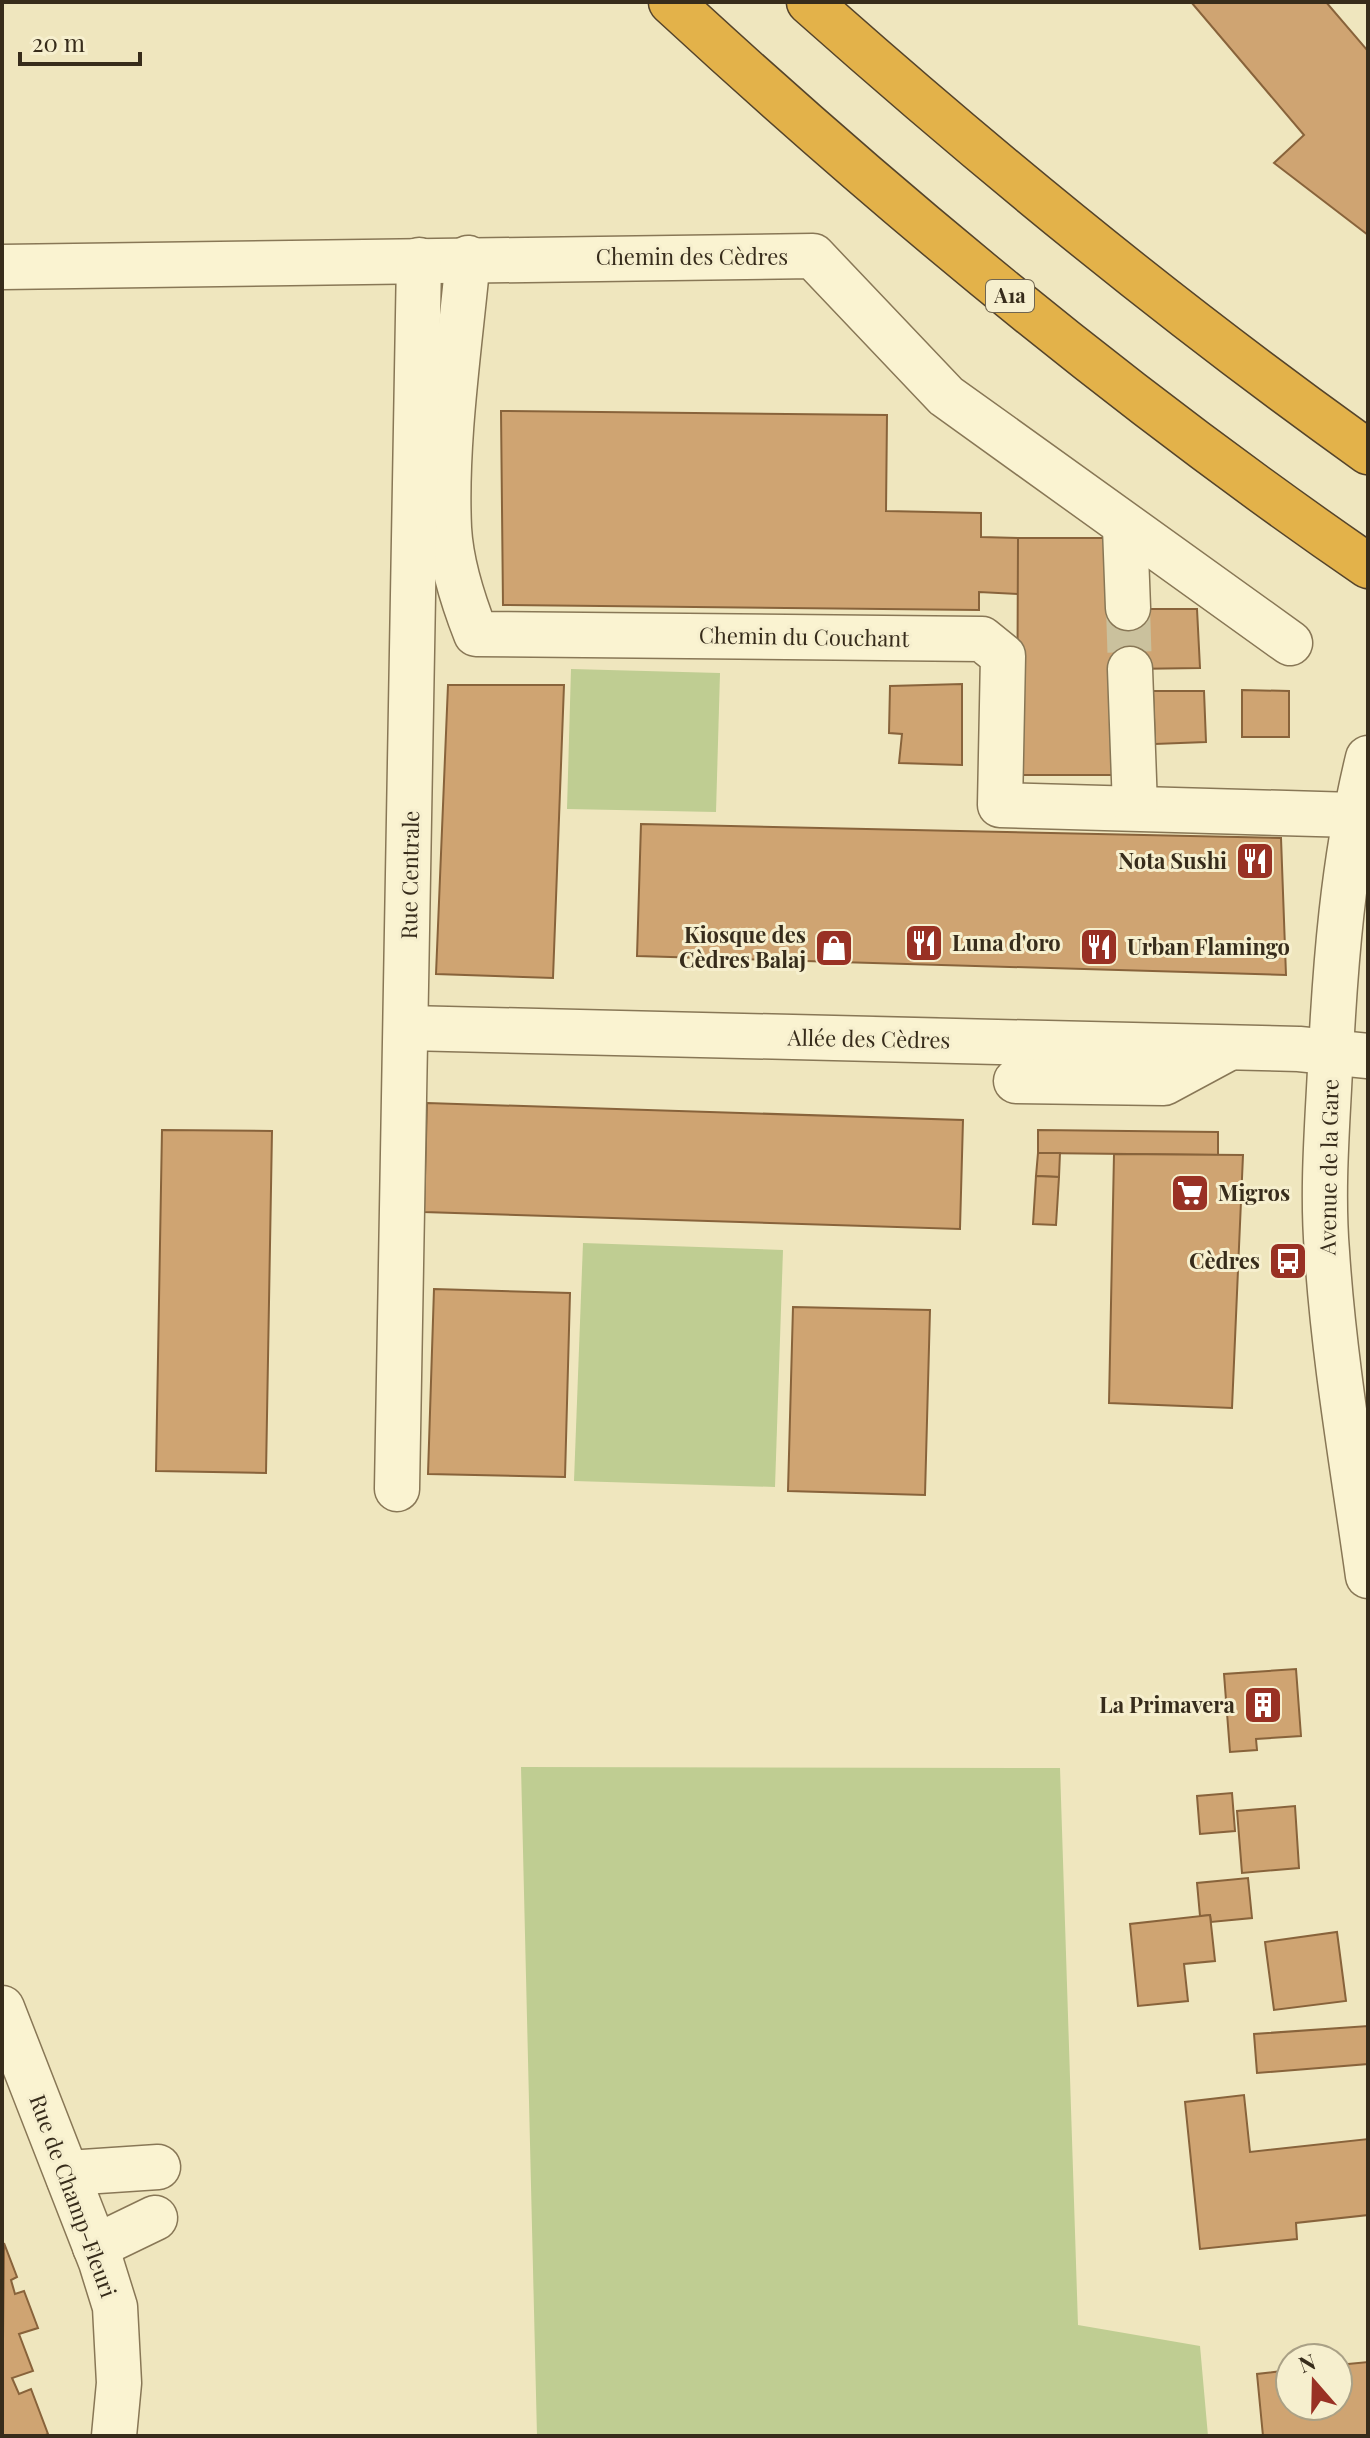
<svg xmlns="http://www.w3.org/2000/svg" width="1370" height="2438" font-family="'Playfair Display',serif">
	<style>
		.green { fill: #bfcd92 }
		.building { fill: #cfa472; stroke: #88633b; stroke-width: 2 }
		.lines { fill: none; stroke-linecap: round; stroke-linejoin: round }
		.minor-tunnel { stroke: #cac19d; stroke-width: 44; stroke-dasharray: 44 22; stroke-linecap: butt }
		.minor-casing { stroke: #887756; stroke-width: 47 }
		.highway-casing { stroke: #55442b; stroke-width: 47 }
		.minor { stroke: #faf3d1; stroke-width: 44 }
		.highway { stroke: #e3b24a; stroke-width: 44 }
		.labels { text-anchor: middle; stroke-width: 6; stroke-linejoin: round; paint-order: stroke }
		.shield { fill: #f6efce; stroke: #706651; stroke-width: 2 }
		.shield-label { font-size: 20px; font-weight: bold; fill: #372c1b }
		.street-label { font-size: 22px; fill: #372c1b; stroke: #f6efce }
		.poi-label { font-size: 22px; font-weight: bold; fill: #372c1b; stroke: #f6efce; text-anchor: end }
	</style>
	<rect width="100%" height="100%" fill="#efe6be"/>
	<g class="green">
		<polygon points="571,669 720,673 716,812 567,809"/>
		<polygon points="583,1243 783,1250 775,1487 574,1481"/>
		<polygon points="521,1767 1060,1768 1078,2325 1200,2346 1208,2436 537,2436"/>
	</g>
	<g class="building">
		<polygon points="1191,2 1326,2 1368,51 1368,235 1274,163 1304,135"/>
		<polygon points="501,411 887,415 886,511 981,513 981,537 1018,538 1018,594 979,592 979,610 503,605"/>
		<polygon points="1018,538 1115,538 1114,609 1197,609 1200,668 1130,669 1116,775 1017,775"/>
		<polygon points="962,684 962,765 899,763 902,734 889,733 890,686"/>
		<polygon points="448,685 564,685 553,978 436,974"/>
		<polygon points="1242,690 1289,691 1289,737 1242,737"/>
		<polygon points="1153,691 1204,691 1206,742 1155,744"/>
		<polygon points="641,824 1281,838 1286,975 637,956"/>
		<polygon points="427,1103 963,1120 960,1229 424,1212"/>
		<polygon points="162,1130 272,1131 266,1473 156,1471"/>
		<polygon points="1038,1130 1218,1132 1218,1155 1038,1153"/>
		<polygon points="1038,1153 1060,1153 1059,1177 1036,1176"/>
		<polygon points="1114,1154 1243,1155 1232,1408 1109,1403"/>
		<polygon points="1036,1176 1059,1177 1056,1225 1033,1224"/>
		<polygon points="434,1289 570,1293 565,1477 428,1474"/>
		<polygon points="793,1307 930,1310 925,1495 788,1491"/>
		<polygon points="1296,1669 1301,1736 1256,1739 1257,1750 1230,1752 1224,1674"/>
		<polygon points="1232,1793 1235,1831 1200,1834 1197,1796"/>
		<polygon points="1295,1806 1299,1868 1242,1873 1237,1811"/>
		<polygon points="1248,1878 1252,1918 1211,1922 1210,1915 1200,1916 1197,1883"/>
		<polygon points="1210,1915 1215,1961 1184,1964 1188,2001 1138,2006 1130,1924"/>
		<polygon points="1337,1932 1346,2001 1274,2010 1265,1942"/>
		<polygon points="1368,2026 1368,2064 1257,2073 1254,2034"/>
		<polygon points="1244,2095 1250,2152 1368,2139 1368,2215 1296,2223 1297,2239 1200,2249 1185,2102"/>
		<polygon points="4,2243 17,2277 11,2280 15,2294 24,2291 38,2328 19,2334 33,2371 12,2378 19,2394 31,2389 48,2434 43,2436 2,2436"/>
		<polygon points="1368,2362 1368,2436 1263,2436 1257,2374 1290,2370 1290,2406 1338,2406 1338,2365"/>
	</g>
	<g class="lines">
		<polyline class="minor-tunnel" points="1128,608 1130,669"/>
		<g class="minor-casing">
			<g id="minor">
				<path d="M468 258C460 344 445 442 449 528 451 564 463 601 476 634L982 639 1003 656 1000 805 1354 815"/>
				<polyline points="2,267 813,256 946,396 1290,643"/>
				<polyline points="1125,527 1128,608"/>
				<polyline points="1130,669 1135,807"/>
				<path d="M1368 758C1343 860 1335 965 1330 1070 1327 1130 1322 1192 1327 1252 1334 1360 1353 1468 1368 1576"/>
				<polyline points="407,1028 1299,1049 1368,1056"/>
				<polyline points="1016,1081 1164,1083 1229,1048"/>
				<polyline points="397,1489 419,260"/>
				<polyline points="2,2008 101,2262 115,2307 119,2383 114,2436"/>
				<polyline points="69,2179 83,2172 158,2167"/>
				<polyline points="95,2247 155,2218"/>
			</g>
		</g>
		<g class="highway-casing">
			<g id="highway">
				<path d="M671 2C891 205 1121 396 1368 566"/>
				<path d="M809 2C988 161 1173 313 1368 452"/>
			</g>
		</g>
		<use href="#minor" class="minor"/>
		<use href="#highway" class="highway"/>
	</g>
	<defs>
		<g id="restaurant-square" transform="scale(2)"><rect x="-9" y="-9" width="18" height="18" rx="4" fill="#993124" stroke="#f6efce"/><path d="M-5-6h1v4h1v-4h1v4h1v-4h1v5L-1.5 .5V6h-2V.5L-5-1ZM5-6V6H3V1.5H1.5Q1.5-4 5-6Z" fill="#fff"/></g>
		<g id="shop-square" transform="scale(2)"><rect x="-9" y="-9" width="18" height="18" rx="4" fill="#993124" stroke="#f6efce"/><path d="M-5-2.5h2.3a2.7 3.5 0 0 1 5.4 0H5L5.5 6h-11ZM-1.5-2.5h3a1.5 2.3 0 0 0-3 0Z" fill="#fff"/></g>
		<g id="supermarket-square" transform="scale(2)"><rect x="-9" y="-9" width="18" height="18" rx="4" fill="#993124" stroke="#f6efce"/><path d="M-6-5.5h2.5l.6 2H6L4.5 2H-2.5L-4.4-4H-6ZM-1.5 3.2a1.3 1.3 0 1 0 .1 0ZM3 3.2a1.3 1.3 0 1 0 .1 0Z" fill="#fff"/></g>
		<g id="bus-square" transform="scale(2)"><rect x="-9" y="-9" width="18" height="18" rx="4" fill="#993124" stroke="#f6efce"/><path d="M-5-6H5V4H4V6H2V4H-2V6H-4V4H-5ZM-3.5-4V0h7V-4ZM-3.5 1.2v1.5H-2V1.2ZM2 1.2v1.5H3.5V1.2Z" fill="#fff"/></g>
		<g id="building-square" transform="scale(2)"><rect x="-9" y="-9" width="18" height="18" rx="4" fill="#993124" stroke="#f6efce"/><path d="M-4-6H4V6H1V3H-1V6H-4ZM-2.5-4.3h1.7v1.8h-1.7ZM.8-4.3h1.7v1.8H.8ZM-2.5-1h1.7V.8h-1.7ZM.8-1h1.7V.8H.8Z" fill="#fff"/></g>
	</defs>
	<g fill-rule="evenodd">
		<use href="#restaurant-square" x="1255" y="861"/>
		<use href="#restaurant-square" x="924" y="943"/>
		<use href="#restaurant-square" x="1099" y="947"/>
		<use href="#shop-square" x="834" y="948"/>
		<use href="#supermarket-square" x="1190" y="1193"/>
		<use href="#bus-square" x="1288" y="1261"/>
		<use href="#building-square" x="1263" y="1705"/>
	</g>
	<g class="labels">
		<rect class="shield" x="986" y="280" width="48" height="32" rx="6"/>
		<g class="shield-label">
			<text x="1010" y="303">A1a</text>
		</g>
		<g class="street-label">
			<text x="692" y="265">Chemin des Cèdres</text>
			<text transform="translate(804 637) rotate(1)" y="8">Chemin du Couchant</text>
			<text transform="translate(410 875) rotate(-89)" y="8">Rue Centrale</text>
			<text transform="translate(869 1039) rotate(1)" y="8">Allée des Cèdres</text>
			<text transform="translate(1329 1167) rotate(-89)" y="8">Avenue de la Gare</text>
			<text transform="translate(73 2196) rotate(70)" y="8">Rue de Champ-Fleuri</text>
		</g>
		<g class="poi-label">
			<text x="1227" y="869">Nota Sushi</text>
			<text x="806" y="943">Kiosque des<tspan x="806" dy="25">Cèdres Balaj</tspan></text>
			<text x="952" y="951" text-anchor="start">Luna d'oro</text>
			<text x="1127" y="955" text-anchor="start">Urban Flamingo</text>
			<text x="1218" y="1201" text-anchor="start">Migros</text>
			<text x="1260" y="1269">Cèdres</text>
			<text x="1235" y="1713">La Primavera</text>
		</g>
	</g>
	<rect width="1370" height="2438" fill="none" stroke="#372c1b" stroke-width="8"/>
	<g transform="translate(1314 2382) rotate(340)"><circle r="38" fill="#f6efce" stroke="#aaa186" stroke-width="2"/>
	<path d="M0-6L14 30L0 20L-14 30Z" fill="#993124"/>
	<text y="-12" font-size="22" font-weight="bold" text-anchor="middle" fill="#372c1b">N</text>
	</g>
	<path d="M20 52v12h120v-12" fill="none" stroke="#372c1b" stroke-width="4"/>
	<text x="32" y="52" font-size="24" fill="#372c1b" stroke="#f6efce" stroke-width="6" paint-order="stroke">20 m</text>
</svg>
